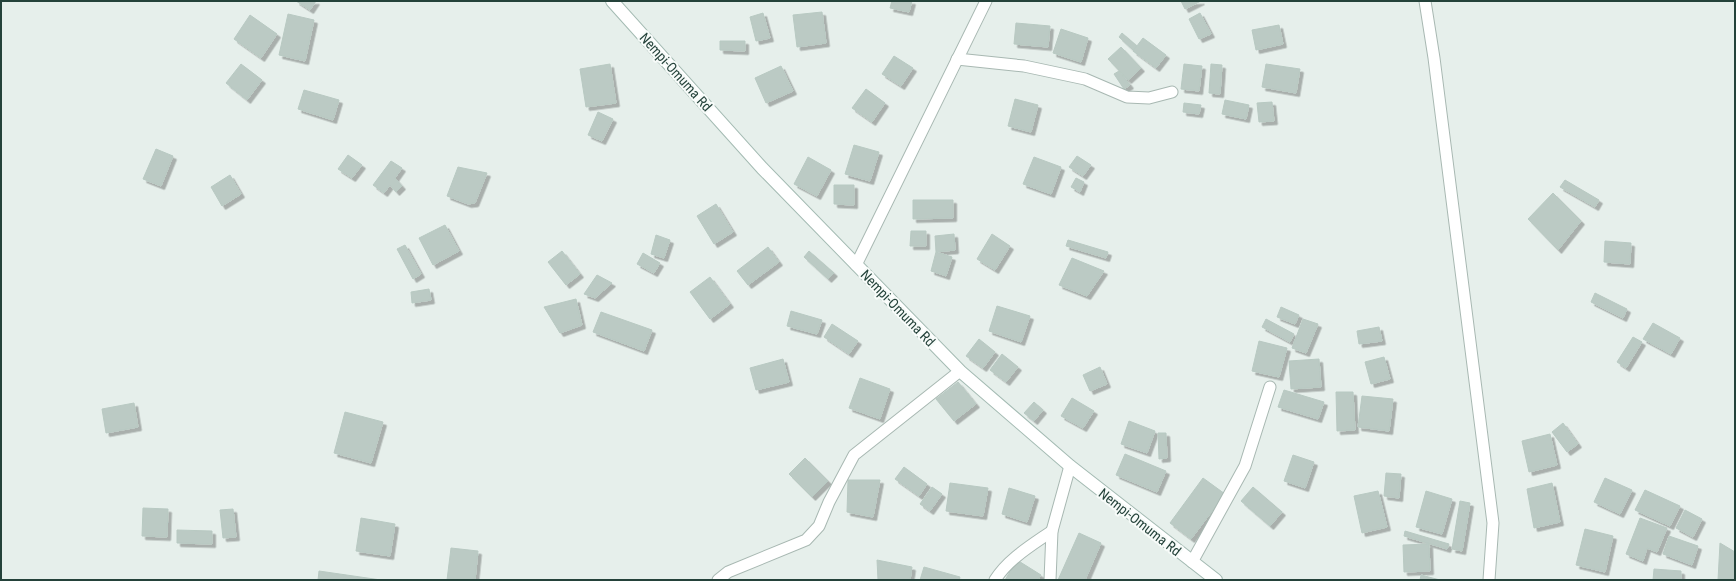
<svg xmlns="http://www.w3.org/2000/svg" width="1736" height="581" font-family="'Roboto Condensed',sans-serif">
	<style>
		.building { fill: #bbcac4; stroke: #b8c9c2; filter: url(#shadow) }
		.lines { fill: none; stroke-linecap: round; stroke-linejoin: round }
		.street-casing { stroke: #a8b8b2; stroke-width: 13 }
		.secondary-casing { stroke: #a4bbb3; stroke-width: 14 }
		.street { stroke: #fff; stroke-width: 11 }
		.secondary { stroke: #fff; stroke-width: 12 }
		.labels { text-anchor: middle; stroke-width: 4; stroke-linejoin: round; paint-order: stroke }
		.street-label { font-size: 14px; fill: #24423a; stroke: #f7fbf9 }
	</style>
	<defs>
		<filter id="shadow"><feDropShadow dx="3.5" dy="3.5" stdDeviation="0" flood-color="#0004"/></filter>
	</defs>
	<rect width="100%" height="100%" fill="#e6efeb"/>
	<g class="building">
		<polygon points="296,1 316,1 310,10"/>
		<polygon points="892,1 912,1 909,12 890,8"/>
		<polygon points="1181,1 1201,1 1185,9"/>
		<polygon points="822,12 826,43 797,47 793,15"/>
		<polygon points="763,13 770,38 756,41 750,17"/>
		<polygon points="1200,13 1211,34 1199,39 1189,19"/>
		<polygon points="288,14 314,20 305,61 279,55"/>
		<polygon points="250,15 277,34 261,58 234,39"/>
		<polygon points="1016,23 1050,26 1048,47 1014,44"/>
		<polygon points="1279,25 1283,44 1256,50 1252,30"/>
		<polygon points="1061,29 1088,38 1081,62 1053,53"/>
		<polygon points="1122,33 1137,46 1133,50 1119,37"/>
		<polygon points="1143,38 1166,55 1156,68 1133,51"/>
		<polygon points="720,41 745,41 745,51 720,50"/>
		<polygon points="1121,47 1141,68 1128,80 1108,59"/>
		<polygon points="894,56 913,68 901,86 882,74"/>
		<polygon points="241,64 262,80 247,100 226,83"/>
		<polygon points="610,64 616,103 586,107 580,69"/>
		<polygon points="1184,64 1202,66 1199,91 1181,89"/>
		<polygon points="1211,64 1222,65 1220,94 1209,93"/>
		<polygon points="1266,64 1300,69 1296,93 1262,87"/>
		<polygon points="781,66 793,91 766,103 755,78"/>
		<polygon points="1119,71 1130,85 1124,89 1114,74"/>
		<polygon points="866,89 885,103 872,122 852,108"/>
		<polygon points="304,90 339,100 333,120 298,109"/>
		<polygon points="1015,99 1038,105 1031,132 1008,126"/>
		<polygon points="1225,100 1249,105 1246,119 1222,114"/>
		<polygon points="1272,102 1274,121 1259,122 1257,103"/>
		<polygon points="1184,103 1201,105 1199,114 1183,112"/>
		<polygon points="598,112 613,119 602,141 588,135"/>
		<polygon points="854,145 879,152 870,181 845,174"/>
		<polygon points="156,149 173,156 161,186 143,179"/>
		<polygon points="348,155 362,165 352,178 338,169"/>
		<polygon points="1077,156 1091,165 1083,176 1069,167"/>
		<polygon points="808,157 831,170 817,196 794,184"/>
		<polygon points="1034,157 1061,167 1051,194 1023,184"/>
		<polygon points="391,161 402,168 395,178 402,186 396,192 390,185 384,193 373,185"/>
		<polygon points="458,167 487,173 475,203 468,204 447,196"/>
		<polygon points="230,175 241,194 222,206 211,187"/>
		<polygon points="1076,178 1084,182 1080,192 1071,187"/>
		<polygon points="1565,180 1599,200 1595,207 1560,187"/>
		<polygon points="834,185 854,185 854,205 834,204"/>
		<polygon points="1553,193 1581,221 1558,250 1528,219"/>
		<polygon points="913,200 953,200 953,218 913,219"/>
		<polygon points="716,204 733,232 714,244 697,216"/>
		<polygon points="445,225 459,251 433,265 419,238"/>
		<polygon points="911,231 926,231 926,246 910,246"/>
		<polygon points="954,234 955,250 936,252 935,236"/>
		<polygon points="992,234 1010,246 995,270 977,259"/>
		<polygon points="656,235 670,240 664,258 651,254"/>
		<polygon points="1068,240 1108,252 1106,258 1066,246"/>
		<polygon points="1605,241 1631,243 1630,264 1604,262"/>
		<polygon points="405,245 421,274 413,279 397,249"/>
		<polygon points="768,247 779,262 748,285 737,271"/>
		<polygon points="562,251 580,274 566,285 548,262"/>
		<polygon points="809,251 834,273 828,279 804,257"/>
		<polygon points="936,252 952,257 946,276 931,271"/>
		<polygon points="643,253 660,263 654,273 637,264"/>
		<polygon points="1072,258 1104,271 1087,296 1059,285"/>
		<polygon points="597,275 612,283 595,298 584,294"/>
		<polygon points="710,277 730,304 710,319 690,292"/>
		<polygon points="429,289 431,300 412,303 411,292"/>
		<polygon points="1595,293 1627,309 1623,318 1591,302"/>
		<polygon points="576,299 582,325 560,333 544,307"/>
		<polygon points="997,306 1030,316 1021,342 989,331"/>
		<polygon points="1281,307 1299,315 1295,324 1277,317"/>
		<polygon points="791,311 822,320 817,334 787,326"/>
		<polygon points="601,312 652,330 644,351 593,332"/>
		<polygon points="1266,319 1294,334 1290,342 1262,327"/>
		<polygon points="1303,319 1318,324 1306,353 1292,348"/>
		<polygon points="1653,323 1680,338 1671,354 1643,339"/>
		<polygon points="832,324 858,341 849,354 824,337"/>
		<polygon points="1379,327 1382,341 1359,344 1357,331"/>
		<polygon points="1633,337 1642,342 1626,368 1617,362"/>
		<polygon points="979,339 995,352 983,368 966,356"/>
		<polygon points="1259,341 1287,348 1279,377 1252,371"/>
		<polygon points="1002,354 1018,367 1006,382 990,370"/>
		<polygon points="1384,357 1390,379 1371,384 1365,362"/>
		<polygon points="783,359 789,382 756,390 750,368"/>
		<polygon points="1319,359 1321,387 1291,389 1289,361"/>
		<polygon points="1100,367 1107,384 1090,391 1083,375"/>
		<polygon points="860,378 890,389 880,419 849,408"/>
		<polygon points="958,382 976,404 954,421 936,399"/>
		<polygon points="1284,390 1324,402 1318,419 1278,407"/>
		<polygon points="1336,392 1353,392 1355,430 1337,431"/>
		<polygon points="1362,396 1393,399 1389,431 1358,427"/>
		<polygon points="1072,398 1094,411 1083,428 1061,416"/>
		<polygon points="1034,402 1043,410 1034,421 1024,413"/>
		<polygon points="134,403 138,427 106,433 102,409"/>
		<polygon points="345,412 383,422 371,463 334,453"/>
		<polygon points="1129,421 1155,431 1147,453 1121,444"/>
		<polygon points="1563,423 1578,444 1567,452 1552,432"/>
		<polygon points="1158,433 1166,433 1167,458 1159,459"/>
		<polygon points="1550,434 1557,465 1529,472 1522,441"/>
		<polygon points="1125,454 1166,471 1157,492 1116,475"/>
		<polygon points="1293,455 1314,462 1305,488 1284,481"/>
		<polygon points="805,458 828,481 812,497 789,474"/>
		<polygon points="904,467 927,484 919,496 895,479"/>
		<polygon points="1386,473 1401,474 1399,498 1384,496"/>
		<polygon points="1203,478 1225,494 1191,539 1170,523"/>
		<polygon points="1605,478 1632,490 1620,514 1594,502"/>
		<polygon points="848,480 880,480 873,517 847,512"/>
		<polygon points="950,483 988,488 983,516 946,511"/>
		<polygon points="1552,483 1560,522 1534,528 1527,489"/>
		<polygon points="932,487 942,494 930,511 920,504"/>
		<polygon points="1253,487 1282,512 1270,526 1241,501"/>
		<polygon points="1009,488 1035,496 1027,522 1002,514"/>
		<polygon points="1645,490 1680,506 1670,526 1635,510"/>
		<polygon points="1378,491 1387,527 1362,533 1354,496"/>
		<polygon points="1426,491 1452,499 1442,534 1416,527"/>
		<polygon points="1460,501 1470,503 1462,551 1452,549"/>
		<polygon points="143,508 168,509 167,537 142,536"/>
		<polygon points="233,509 236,537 223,538 220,510"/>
		<polygon points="1685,510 1702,519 1693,537 1676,528"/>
		<polygon points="361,518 395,524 390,556 356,551"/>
		<polygon points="1640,518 1667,528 1657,552 1647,548 1643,561 1626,554"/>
		<polygon points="1585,529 1613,536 1605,572 1576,565"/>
		<polygon points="177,530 212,531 212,544 177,543"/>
		<polygon points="1405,531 1449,544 1447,549 1404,536"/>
		<polygon points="1079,533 1101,543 1085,580 1058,580"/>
		<polygon points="1669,536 1698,546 1692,565 1663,554"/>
		<polygon points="1720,543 1735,552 1735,580 1718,580"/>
		<polygon points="1429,544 1430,571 1404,572 1403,545"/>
		<polygon points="451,548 478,551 475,580 447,580"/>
		<polygon points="877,560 912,567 910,580 878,580"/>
		<polygon points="1017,560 1041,575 1038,580 1005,580"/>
		<polygon points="924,567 960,577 959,580 920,580"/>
		<polygon points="1654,569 1681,571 1681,580 1653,580"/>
		<polygon points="319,571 381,580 318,580"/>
		<polygon points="1421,575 1440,580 1420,580"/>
	</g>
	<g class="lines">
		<g class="street-casing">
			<g id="street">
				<polyline points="1425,1 1434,58 1493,523 1489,580"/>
				<polyline points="957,59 1024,66 1085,79 1127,97 1149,98 1172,92"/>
				<polyline points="856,265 986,1"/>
				<polyline points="1192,562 1245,466 1270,387"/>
				<polyline points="718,580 728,572 806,540 819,526 829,502 854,455 960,371"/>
				<path d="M995 580C1008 559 1032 545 1052 531"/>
				<polyline points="1050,580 1052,531 1070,466"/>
			</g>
		</g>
		<g class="secondary-casing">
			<polyline id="secondary" points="612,1 762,168 960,371 1070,466 1216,580"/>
		</g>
		<use href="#street" class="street"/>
		<use href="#secondary" class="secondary"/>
	</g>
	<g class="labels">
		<g class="street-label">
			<text transform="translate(676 72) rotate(48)" y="5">Nempi-Omuma Rd</text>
			<text transform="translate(898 308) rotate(46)" y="5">Nempi-Omuma Rd</text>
			<text transform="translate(1140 522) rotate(38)" y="5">Nempi-Omuma Rd</text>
		</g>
	</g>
	<rect width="1736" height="581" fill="none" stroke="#24423a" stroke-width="4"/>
</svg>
